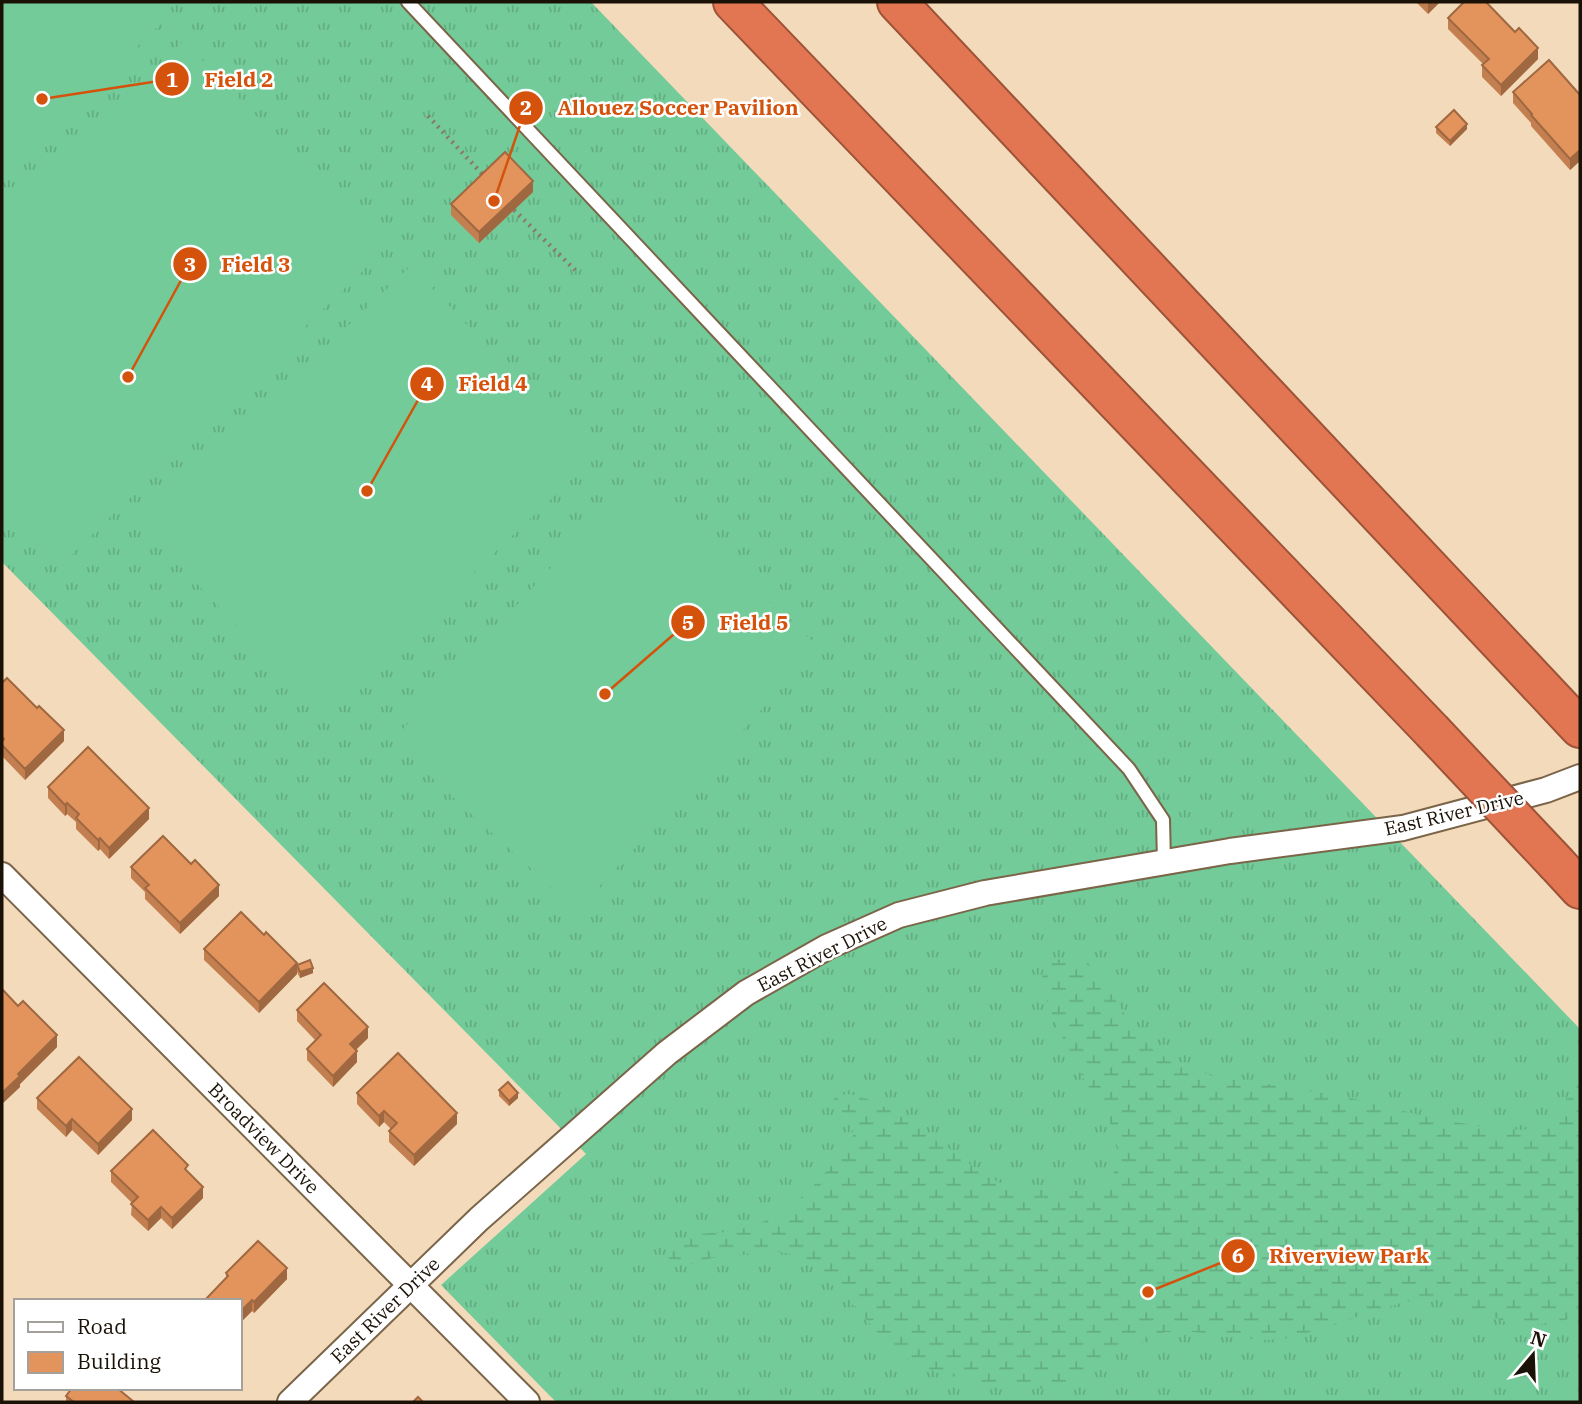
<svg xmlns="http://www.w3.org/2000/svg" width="1582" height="1404" font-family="'IBM Plex Serif',serif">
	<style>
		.grass { fill: url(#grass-tufts) }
		.wetland { fill: url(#wetland-marsh) }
		.pitch { fill: #73cb99 }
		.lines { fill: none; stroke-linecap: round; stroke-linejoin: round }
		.lane-casing { stroke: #7b6549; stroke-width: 16 }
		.street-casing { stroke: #7b6549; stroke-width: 28 }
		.highway-casing { stroke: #9d5338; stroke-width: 42 }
		.path { stroke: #8a7964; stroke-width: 4.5; stroke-dasharray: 2 5; stroke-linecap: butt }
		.lane { stroke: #fff; stroke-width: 12 }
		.street { stroke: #fff; stroke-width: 24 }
		.highway { stroke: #e37652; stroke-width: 38 }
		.highway-bridge-casing { stroke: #9d5338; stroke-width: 42; stroke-linecap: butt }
		.highway-bridge { stroke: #e37652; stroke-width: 38 }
		.wall { fill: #c37f50 }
		.shaded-wall { fill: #9f6841 }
		.building { fill: #e3945d; stroke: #9f6841; stroke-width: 2 }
		.labels { text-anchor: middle; stroke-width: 5; stroke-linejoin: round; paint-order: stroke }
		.street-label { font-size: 19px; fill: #1b1207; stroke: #fff }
		.leader { fill: none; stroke: #d4520c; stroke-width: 2.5 }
		.callout-dot { fill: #d4520c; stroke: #fff; stroke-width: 2.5 }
		.mark-label { font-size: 21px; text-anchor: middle; font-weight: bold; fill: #fff }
		.callout-label { font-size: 21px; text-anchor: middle; font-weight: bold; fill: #d4520c; stroke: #fff; stroke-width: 5; stroke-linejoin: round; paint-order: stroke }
	</style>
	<defs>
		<pattern id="grass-tufts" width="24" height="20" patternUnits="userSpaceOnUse" patternTransform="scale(1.75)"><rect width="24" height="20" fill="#73cb99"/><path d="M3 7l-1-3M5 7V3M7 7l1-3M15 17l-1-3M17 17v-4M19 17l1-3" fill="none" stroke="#63ad82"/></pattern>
		<pattern id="wetland-marsh" width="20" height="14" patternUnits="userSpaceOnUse" patternTransform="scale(1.75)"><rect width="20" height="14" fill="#73cb99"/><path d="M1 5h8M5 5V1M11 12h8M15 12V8" fill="none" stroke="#63ad82"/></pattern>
	</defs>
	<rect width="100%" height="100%" fill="#f3dabb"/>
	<polygon class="grass" points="2,2 591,2 1580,1029 1580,1402 556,1402 441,1285 586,1154 2,562"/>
	<path class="wetland" d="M1070 958 1087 962 1098 974 1136 1031 1152 1049 1179 1066 1211 1075 1347 1097 1436 1119 1491 1128 1523 1130 1543 1124 1561 1110 1569 1093 1570 1081 1580 1074V1314L1565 1320 1535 1325 1506 1322 1450 1300 1425 1299 1404 1302 1291 1338 1266 1340 1226 1337 1194 1332H1166L1121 1351 1076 1379 1059 1387 1042 1389 973 1381 938 1373 910 1361 889 1346 859 1311 808 1261 786 1253 768 1251 712 1258 688 1265 672 1262 667 1256C677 1227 715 1236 738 1230 754 1226 774 1218 788 1209 802 1200 818 1180 830 1167 839 1159 855 1145 853 1132 851 1120 839 1111 833 1100L837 1095C855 1092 867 1098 882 1106 909 1120 934 1137 958 1155 972 1165 987 1178 1003 1184 1029 1195 1041 1187 1065 1190 1089 1193 1109 1192 1116 1166 1126 1131 1090 1094 1076 1065 1068 1050 1042 995 1042 981 1042 976 1043 970 1045 966 1051 959 1061 959 1070 958Z"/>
	<g class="pitch">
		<polygon points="2,2 145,2 164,21 2,177"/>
		<polygon points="183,41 386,248 60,566 2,506 2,217"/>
		<polygon points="411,266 594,458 323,716 139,523"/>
		<polygon points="633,478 819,647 577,911 392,741"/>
	</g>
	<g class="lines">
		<g class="lane-casing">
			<polyline id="lane" points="408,2 1129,769 1163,820 1164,862"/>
		</g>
		<g class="street-casing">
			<g id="street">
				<polyline points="2,875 527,1402"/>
				<polyline points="290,1402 479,1219 667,1053 746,993 827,947 899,915 985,893 1230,851 1403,828 1546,790 1580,777"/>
			</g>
		</g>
		<g class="highway-casing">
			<g id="highway">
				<polyline points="733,2 1432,731"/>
				<polyline points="897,2 1580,728"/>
				<polyline points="1557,864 1580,889"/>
			</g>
		</g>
		<g class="path">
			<polyline points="428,116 485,177"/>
			<polyline points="514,210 575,270"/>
		</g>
		<use href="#lane" class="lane"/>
		<use href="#street" class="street"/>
		<use href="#highway" class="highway"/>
		<g class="highway-bridge-casing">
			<polyline id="highway-bridge" points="1432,731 1557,864"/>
		</g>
		<use href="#highway-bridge" class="highway-bridge"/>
	</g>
	<g class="wall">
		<polygon points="1416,2 1440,2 1428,14"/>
		<polygon points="1448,18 1538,59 1501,96 1482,77 1482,65 1483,64 1448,29"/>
		<polygon points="1513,92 1580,95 1580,161 1570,170 1531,126 1531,123 1513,103"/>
		<polygon points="1436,127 1467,129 1450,146 1436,133"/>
		<polygon points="533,192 479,243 451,215 451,204"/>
		<polygon points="2,683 37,708 64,741 25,780 2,756"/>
		<polygon points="48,787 149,819 109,859 100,849 98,851 76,829 76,822 67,814 65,816 48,798"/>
		<polygon points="131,867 219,896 180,934 145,899 145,892 131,878"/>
		<polygon points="264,935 297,965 313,973 300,978 297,972 297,974 259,1013 204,960 204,949"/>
		<polygon points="2,989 57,1047 20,1084 20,1087 3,1103 2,1102"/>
		<polygon points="297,1010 368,1038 356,1050 357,1062 333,1087 307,1060 307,1049 315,1040 297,1021"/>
		<polygon points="499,1090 518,1098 509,1106 499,1096"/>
		<polygon points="357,1093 457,1124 414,1166 389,1142 389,1131 391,1129 384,1122 379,1127 357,1104"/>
		<polygon points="37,1098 132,1120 98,1155 72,1130 66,1137 37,1109"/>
		<polygon points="111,1171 203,1198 172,1229 161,1218 148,1231 131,1215 132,1203 111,1182"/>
		<polygon points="226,1273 287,1279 254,1313 252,1311 240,1323 240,1301 226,1278"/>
		<polygon points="66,1396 134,1402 66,1402"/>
	</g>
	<g class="shaded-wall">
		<polygon points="1429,2 1440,2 1428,14 1428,3"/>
		<polygon points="1538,48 1538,59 1501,96 1501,85"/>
		<polygon points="1467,124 1467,129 1450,146 1450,141"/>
		<polygon points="1580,150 1580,161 1570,170 1570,159"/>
		<polygon points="533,181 533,192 479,243 479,232"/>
		<polygon points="64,730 64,741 25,780 25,769"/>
		<polygon points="67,803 67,814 65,816 65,805"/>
		<polygon points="149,808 149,819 109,859 109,848"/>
		<polygon points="100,838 100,849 98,851 98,840"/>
		<polygon points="219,885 219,896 180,934 180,923"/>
		<polygon points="297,963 297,974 259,1013 259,1002"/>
		<polygon points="313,968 313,973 300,978 300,972"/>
		<polygon points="368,1027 368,1038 350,1055 350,1044"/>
		<polygon points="57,1035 57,1047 20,1084 20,1087 3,1103 3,1092 18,1074"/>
		<polygon points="357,1051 357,1062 333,1087 333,1076"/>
		<polygon points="518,1093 518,1098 509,1106 509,1101"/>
		<polygon points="132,1109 132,1120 98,1155 98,1144"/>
		<polygon points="384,1111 384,1122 379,1127 379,1116"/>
		<polygon points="457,1113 457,1124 414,1166 414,1155"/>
		<polygon points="72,1119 72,1130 66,1137 66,1126"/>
		<polygon points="203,1187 203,1198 172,1229 172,1218"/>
		<polygon points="161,1207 161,1218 148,1231 148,1220"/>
		<polygon points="287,1268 287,1279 254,1313 254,1302"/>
		<polygon points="252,1300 252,1311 240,1323 240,1312"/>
	</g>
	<g class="building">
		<polygon points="1464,2 1486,2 1515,32 1519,28 1538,48 1501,85 1482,65 1489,59 1448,18"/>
		<polygon points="1549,60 1580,95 1580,150 1570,159 1531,115 1532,114 1513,92"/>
		<polygon points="1454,110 1467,124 1450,141 1436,127"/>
		<polygon points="505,152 533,181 479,232 451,204"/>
		<polygon points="7,678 37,708 39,706 64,730 25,769 2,745 2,742 4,739 2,737 2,683"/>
		<polygon points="88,747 149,808 109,848 100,838 98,840 76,818 79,814 67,803 65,805 48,787"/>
		<polygon points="163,836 191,864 195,860 219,885 180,923 145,888 149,885 131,867"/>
		<polygon points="241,912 264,935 266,932 297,963 259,1002 204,949"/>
		<polygon points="310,960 313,968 300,972 297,965"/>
		<polygon points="324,983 368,1027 350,1044 357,1051 333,1076 307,1049 321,1035 297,1010"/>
		<polygon points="2,989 18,1006 23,1001 57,1035 18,1074 20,1076 3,1092 2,1091"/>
		<polygon points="398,1053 457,1113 414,1155 389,1131 397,1123 384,1111 379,1116 357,1093"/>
		<polygon points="79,1057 132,1109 98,1144 72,1119 66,1126 37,1098"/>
		<polygon points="508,1082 518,1093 509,1101 499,1090"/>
		<polygon points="153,1130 188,1165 185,1169 203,1187 172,1218 161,1207 148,1220 131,1204 138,1197 111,1171"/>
		<polygon points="258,1241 287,1268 254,1302 252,1300 240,1312 240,1301 204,1301 228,1276 226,1273"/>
		<polygon points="72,1388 117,1388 134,1402 74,1402 66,1396"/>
		<polygon points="418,1397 423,1402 413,1402"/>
	</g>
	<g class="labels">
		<g class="street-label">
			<text transform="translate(1454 813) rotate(-13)" y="7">East River Drive</text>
			<text transform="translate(822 954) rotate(-27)" y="7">East River Drive</text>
			<text transform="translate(264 1138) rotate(45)" y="7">Broadview Drive</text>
			<text transform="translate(385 1310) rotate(-44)" y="7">East River Drive</text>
		</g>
	</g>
	<path class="leader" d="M42 99L172 79M494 201L526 108M128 377L190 264M367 491L427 384M605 694L688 622M1148 1292L1238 1256"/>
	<g class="callout-dot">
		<circle cx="42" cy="99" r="7"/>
		<circle cx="494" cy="201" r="7"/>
		<circle cx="128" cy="377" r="7"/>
		<circle cx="367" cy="491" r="7"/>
		<circle cx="605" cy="694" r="7"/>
		<circle cx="1148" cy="1292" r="7"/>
		<circle cx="172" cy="79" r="18"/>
		<circle cx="526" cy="108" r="18"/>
		<circle cx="190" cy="264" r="18"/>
		<circle cx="427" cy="384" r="18"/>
		<circle cx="688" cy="622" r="18"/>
		<circle cx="1238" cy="1256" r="18"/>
	</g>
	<g class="mark-label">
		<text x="172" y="87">1</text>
		<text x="526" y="115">2</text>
		<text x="190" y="272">3</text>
		<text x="427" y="391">4</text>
		<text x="688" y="630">5</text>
		<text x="1238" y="1263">6</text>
	</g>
	<g class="callout-label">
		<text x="239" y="87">Field 2</text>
		<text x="678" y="115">Allouez Soccer Pavilion</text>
		<text x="256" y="272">Field 3</text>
		<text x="493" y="391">Field 4</text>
		<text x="754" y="630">Field 5</text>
		<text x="1349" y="1263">Riverview Park</text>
	</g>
	<rect width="1582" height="1404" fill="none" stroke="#1b1207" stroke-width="7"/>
	<rect x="14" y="1299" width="228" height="91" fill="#ffffff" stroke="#a4a09c" stroke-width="2"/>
	<rect x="28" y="1322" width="35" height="10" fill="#ffffff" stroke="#a4a09c" stroke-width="2"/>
	<text x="77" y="1334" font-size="21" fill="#1b1207">Road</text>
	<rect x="28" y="1352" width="35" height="21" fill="#e3945d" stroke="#a4a09c" stroke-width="2"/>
	<text x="77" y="1369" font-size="21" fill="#1b1207">Building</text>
	<g transform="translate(1533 1355) rotate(19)" stroke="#ffffff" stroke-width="5" paint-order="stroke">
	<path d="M0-5L12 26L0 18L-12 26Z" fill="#1b1207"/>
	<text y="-10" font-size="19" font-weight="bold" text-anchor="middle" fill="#1b1207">N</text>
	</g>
</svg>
